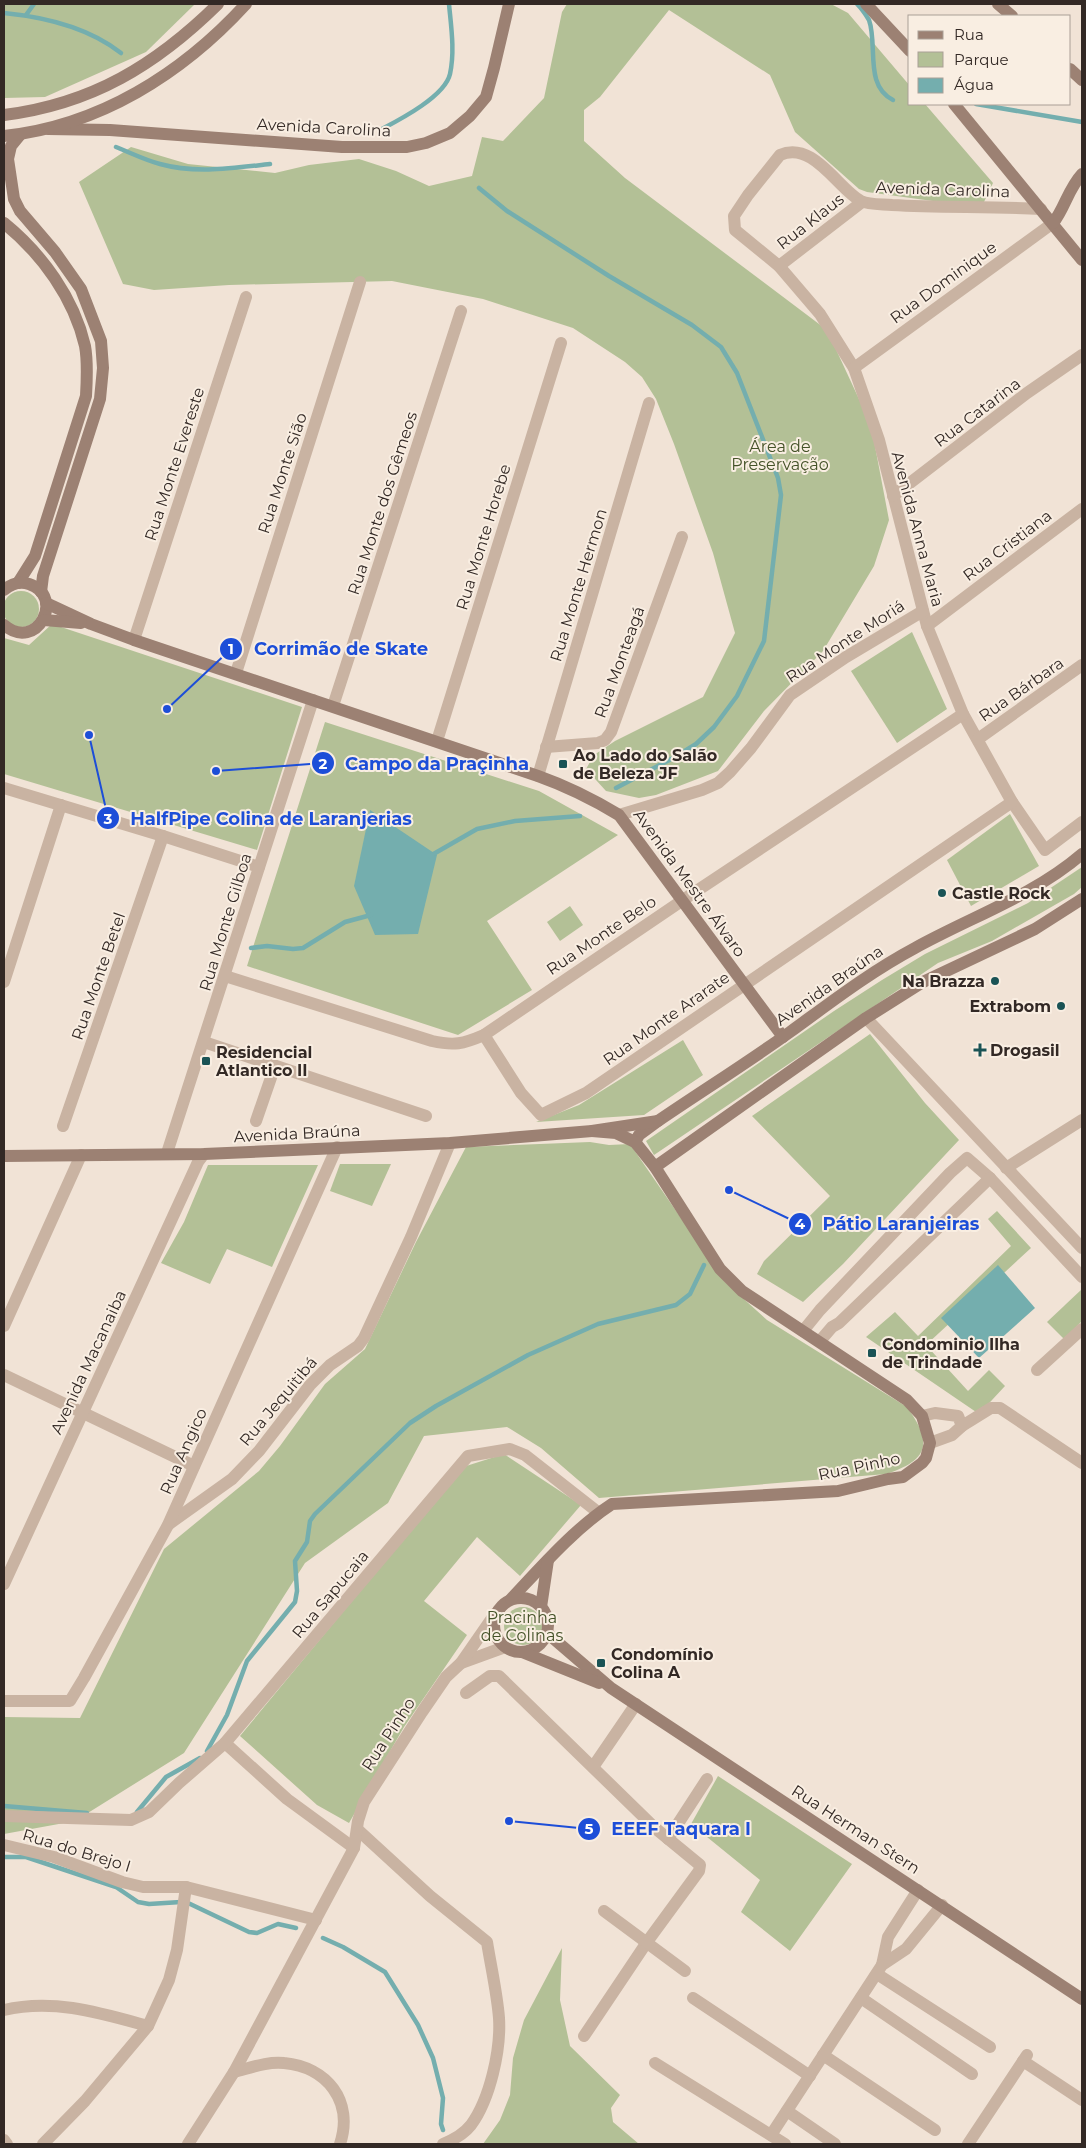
<svg xmlns="http://www.w3.org/2000/svg" width="1086" height="2148" font-family="Montserrat,sans-serif">
	<style>
		.green { fill: #b3c096 }
		.water { fill: #74aeae }
		.lines { fill: none; stroke-linecap: round; stroke-linejoin: round }
		.stream { stroke: #74aeae; stroke-width: 4.5 }
		.street { stroke: #c9b3a2; stroke-width: 12 }
		.secondary { stroke: #9c8173; stroke-width: 12 }
		.poi-dot { fill: #1a5355; stroke: #f9eee2; stroke-width: 2 }
		.labels { text-anchor: middle; stroke-width: 4; stroke-linejoin: round; paint-order: stroke }
		.street-label { font-size: 16px; fill: #332925; stroke: #f9eee2 }
		.park-label { font-size: 16px; fill: #445228; stroke: #f9eee2 }
		.poi-label { font-size: 16px; font-weight: bold; fill: #332925; stroke: #f9eee2; text-anchor: start }
		.leader { fill: none; stroke: #1d4ed8; stroke-width: 2 }
		.callout-dot { fill: #1d4ed8; stroke: #f9eee2; stroke-width: 2 }
		.mark-label { font-size: 15px; text-anchor: middle; font-weight: bold; fill: #fff }
		.callout-label { font-size: 18px; text-anchor: middle; font-weight: bold; fill: #1d4ed8; stroke: #f9eee2; stroke-width: 4; stroke-linejoin: round; paint-order: stroke }
	</style>
	<rect width="100%" height="100%" fill="#f1e3d6"/>
	<g class="green">
		<polygon points="4,4 195,4 146,52 45,97 4,98"/>
		<polygon points="567,4 831,4 848,13 910,86 910,104 925,104 993,183 983,204 940,202 867,192 859,189 795,132 770,75 669,10 600,97 584,110 584,141 625,178 827,330 871,425 889,520 874,566 823,651 764,711 718,771 656,795 639,798 606,791 586,769 594,755 615,741 703,697 735,633 713,553 674,444 656,399 642,377 625,362 573,328 483,299 392,281 229,285 154,290 123,284 79,182 131,147 188,164 275,173 309,165 359,159 396,171 429,186 472,176 482,137 503,141 544,98 562,12"/>
		<circle cx="21" cy="609" r="18"/>
		<polygon points="52,624 302,707 257,850 4,774 4,638 29,645"/>
		<polygon points="912,632 947,709 897,743 851,671"/>
		<polygon points="325,722 539,791 618,835 487,921 532,990 458,1035 247,966"/>
		<polygon points="1010,814 1039,866 971,906 947,860"/>
		<polygon points="1082,867 1082,887 1074,894 992,941 938,963 654,1155 646,1141 834,1011 882,980 925,954 1028,903"/>
		<polygon points="570,906 583,925 560,941 547,922"/>
		<polygon points="870,1034 925,1103 959,1140 843,1264 803,1302 757,1274 764,1261 830,1196 752,1116"/>
		<polygon points="683,1040 703,1075 644,1115 536,1122 579,1105"/>
		<path d="M590 1142 609 1145 630 1144 725 1282 767 1320 907 1407C933 1443 929 1460 886 1474L599 1498 541 1448 507 1427 424 1436 388 1503 305 1563 184 1753 75 1821 4 1834V1717L80 1718 164 1549 259 1471 280 1446 325 1384 365 1349 416 1242 466 1147Z"/>
		<polygon points="340,1164 391,1164 372,1206 330,1191"/>
		<polygon points="208,1165 318,1165 272,1267 227,1249 210,1284 161,1263 184,1222"/>
		<polygon points="997,1211 1031,1248 926,1345 968,1391 989,1370 1005,1386 979,1414 866,1337 895,1312 918,1336 1011,1246 988,1219"/>
		<polygon points="1082,1289 1082,1321 1064,1339 1047,1322"/>
		<polygon points="504,1454 581,1505 520,1576 477,1537 424,1601 467,1635 404,1727 349,1823 317,1805 240,1736 463,1467"/>
		<circle cx="523" cy="1626" r="19"/>
		<polygon points="718,1776 852,1864 790,1951 741,1912 760,1880 691,1824"/>
		<polygon points="562,1948 560,2000 570,2046 620,2095 611,2108 613,2122 639,2144 483,2144 500,2120 510,2095 513,2058 524,2020"/>
	</g>
	<g class="water">
		<polygon points="370,810 437,855 418,934 375,935 354,886"/>
		<polygon points="998,1265 1035,1308 979,1358 941,1318"/>
	</g>
	<g class="lines">
		<g class="stream">
			<path d="M857 4C861 8 866 15 869 20 878 45 864 86 893 100"/>
			<path d="M4 13C44 17 88 27 121 53"/>
			<polyline points="26,15 34,4"/>
			<polyline points="976,104 1082,122"/>
			<path d="M382 129C401 119 445 96 450 74 455 51 451 26 449 4"/>
			<path d="M116 147C131 153 145 160 160 164 196 174 233 168 270 164"/>
			<polyline points="479,188 507,211 609,276 692,325 721,347 737,373 778,478 781,495 764,641 737,696 714,727 696,744 675,757 616,788"/>
			<polyline points="430,856 477,829 515,821 580,816"/>
			<polyline points="251,948 267,946 293,949 303,948 345,922 371,915"/>
			<polyline points="207,1751 227,1715 247,1661 295,1602 297,1591 295,1561 307,1542 310,1521 315,1514 410,1423 436,1406 528,1355 598,1324 676,1305 690,1294 704,1265"/>
			<polyline points="4,1806 87,1813"/>
			<polyline points="137,1812 166,1777 200,1758"/>
			<polyline points="4,1857 26,1857 116,1887 138,1902 149,1904 181,1902"/>
			<polyline points="186,1902 249,1932 257,1933 278,1924 296,1928"/>
			<polyline points="323,1938 343,1947 385,1972 418,2025 433,2058 443,2098 441,2124 443,2130"/>
		</g>
		<g class="street">
			<path d="M1041 209C991 206 941 208 892 205 883 204 869 205 861 201 838 189 813 140 780 155L748 195 734 216 735 230 779 266 820 314 854 368 879 440 927 626 963 714 1012 802 1045 850 1082 822"/>
			<polyline points="779,266 862,202"/>
			<polyline points="854,368 1053,223"/>
			<polyline points="893,496 1027,393 1082,355"/>
			<polyline points="927,626 1082,509"/>
			<polyline points="134,640 246,297"/>
			<polyline points="236,673 360,282"/>
			<polyline points="333,706 461,311"/>
			<polyline points="978,739 1082,665"/>
			<polyline points="437,741 561,343"/>
			<polyline points="546,747 598,743 605,740 611,732 682,537"/>
			<polyline points="538,776 649,403"/>
			<polyline points="4,788 163,836 259,867"/>
			<polyline points="619,815 702,790 718,783 730,772 751,748 790,695 846,657 923,611"/>
			<path d="M225 976 432 1041C454 1046 463 1044 484 1035L683 900 963 714"/>
			<polyline points="4,982 61,805"/>
			<polyline points="866,1018 1082,1248"/>
			<polyline points="484,1035 521,1093 541,1115 586,1093 1012,802"/>
			<polyline points="204,1042 426,1116"/>
			<polyline points="256,1121 275,1066"/>
			<polyline points="63,1126 163,836"/>
			<polyline points="167,1153 313,700"/>
			<polyline points="1006,1168 1082,1120"/>
			<polyline points="4,1326 81,1155"/>
			<polyline points="803,1331 820,1310 950,1173 967,1158 990,1178 1082,1277"/>
			<polyline points="820,1341 832,1327 839,1323 990,1178"/>
			<polyline points="1037,1370 1082,1329"/>
			<polyline points="4,1375 194,1466"/>
			<polyline points="922,1416 935,1413 958,1416 962,1426 952,1435 930,1443"/>
			<polyline points="962,1426 991,1408 1000,1408 1082,1463"/>
			<polyline points="169,1524 232,1479 259,1451 310,1385 330,1365 358,1346 364,1338 411,1237 450,1143"/>
			<polyline points="4,1584 198,1162 204,1154"/>
			<polyline points="461,1663 505,1647"/>
			<polyline points="466,1693 490,1676 499,1676 655,1828 700,1865 699,1871 647,1942 584,2036"/>
			<polyline points="4,1701 70,1701 84,1678 168,1525 337,1147"/>
			<polyline points="225,1743 287,1799 354,1848"/>
			<polyline points="593,1767 636,1704"/>
			<polyline points="4,1816 131,1820 149,1812 179,1783 225,1743 468,1456 510,1449 525,1455 599,1513"/>
			<path d="M358 1830 430 1896 487 1942C491 1967 497 1993 499 2018 501 2050 490 2099 471 2125 464 2134 453 2140 443 2144"/>
			<polyline points="668,1839 707,1779"/>
			<polyline points="4,1845 54,1857 122,1882 143,1887 186,1887 316,1920"/>
			<polyline points="604,1911 685,1971"/>
			<polyline points="882,1965 888,1937 918,1890"/>
			<polyline points="877,1974 990,2047"/>
			<polyline points="693,1998 810,2076"/>
			<polyline points="861,1998 972,2074"/>
			<path d="M4 2010C53 1998 101 2013 148 2026"/>
			<polyline points="823,2055 935,2130"/>
			<polyline points="1023,2061 1082,2100"/>
			<polyline points="655,2063 785,2144"/>
			<path d="M234 2072C250 2068 268 2061 284 2063 327 2067 354 2101 340 2144"/>
			<polyline points="787,2111 835,2144"/>
			<polyline points="771,2135 882,1965 906,1949 942,1905"/>
			<polyline points="4,2140 7,2144"/>
			<polyline points="43,2144 85,2101 148,2026 169,1980 177,1950 186,1887"/>
			<polyline points="188,2144 234,2072 354,1848 358,1821 364,1802 422,1712 446,1677 461,1663 495,1614"/>
			<polyline points="968,2144 1027,2055"/>
		</g>
		<g class="secondary">
			<polyline points="866,4 910,51"/>
			<polyline points="998,4 1012,16"/>
			<polyline points="1070,69 1082,80"/>
			<polyline points="954,104 1082,260"/>
			<path d="M4 115C92 104 156 65 218 4"/>
			<polyline points="48,129 110,130 342,147 407,147 426,143 450,133 470,116 486,97 494,68 509,4"/>
			<polyline points="20,135 11,146 8,159 14,199 20,211 55,252 81,289 101,341 103,368 100,399 43,576 41,592"/>
			<path d="M4 136C99 126 182 74 246 4"/>
			<path d="M4 223C42 254 74 298 85 346 88 362 87 379 86 396L35 556 18 583"/>
			<path d="M1053 223C1065 208 1068 189 1082 174"/>
			<path d="M4 590C11 584 20 581 29 584 66 596 37 653 4 625"/>
			<path d="M46 603 91 624 134 640 538 776C569 787 591 798 619 815L783 1037"/>
			<polyline points="44,620 81,623"/>
			<path d="M635 1142 639 1135 658 1121C702 1091 747 1063 790 1032 830 1003 870 972 915 948 971 917 1033 896 1082 854"/>
			<polyline points="4,1156 204,1154 450,1143 592,1131 658,1121"/>
			<polyline points="655,1167 866,1018 923,982 1035,929 1082,899"/>
			<circle cx="521" cy="1625" r="27"/>
			<path d="M511 1599C542 1566 574 1529 612 1504L838 1491 888 1479 903 1477 922 1463 926 1458 930 1443 922 1416 907 1400 742 1291 720 1269 655 1167 635 1142 616 1133 592 1131"/>
			<polyline points="541,1607 548,1560"/>
			<polyline points="547,1633 611,1688 1082,1999"/>
			<polyline points="522,1652 599,1683"/>
		</g>
	</g>
	<g class="poi-dot">
		<rect x="558" y="759" width="10" height="10" rx="2.5"/>
		<circle cx="942" cy="893" r="5"/>
		<circle cx="995" cy="981" r="5"/>
		<circle cx="1061" cy="1006" r="5"/>
		<path d="M977.5 1042.5h5v5h5v5h-5v5h-5v-5h-5v-5h5z"/>
		<rect x="201" y="1056" width="10" height="10" rx="2.5"/>
		<rect x="867" y="1348" width="10" height="10" rx="2.5"/>
		<rect x="596" y="1658" width="10" height="10" rx="2.5"/>
	</g>
	<g class="labels">
		<g class="street-label">
			<text transform="translate(324 127) rotate(3)" y="6">Avenida Carolina</text>
			<text transform="translate(943 189) rotate(2)" y="6">Avenida Carolina</text>
			<text transform="translate(810 221) rotate(-38)" y="6">Rua Klaus</text>
			<text transform="translate(943 282) rotate(-36)" y="6">Rua Dominique</text>
			<text transform="translate(977 412) rotate(-37)" y="6">Rua Catarina</text>
			<text transform="translate(174 464) rotate(-72)" y="6">Rua Monte Evereste</text>
			<text transform="translate(282 473) rotate(-72)" y="6">Rua Monte Sião</text>
			<text transform="translate(382 503) rotate(-72)" y="6">Rua Monte dos Gêmeos</text>
			<text transform="translate(918 529) rotate(75)" y="6">Avenida Anna Maria</text>
			<text transform="translate(483 537) rotate(-73)" y="6">Rua Monte Horebe</text>
			<text transform="translate(1007 545) rotate(-37)" y="6">Rua Cristiana</text>
			<text transform="translate(578 585) rotate(-73)" y="6">Rua Monte Hermon</text>
			<text transform="translate(845 641) rotate(-33)" y="6">Rua Monte Moriá</text>
			<text transform="translate(619 662) rotate(-70)" y="6">Rua Monteagá</text>
			<text transform="translate(1021 689) rotate(-35)" y="6">Rua Bárbara</text>
			<text transform="translate(690 883) rotate(54)" y="6">Avenida Mestre Álvaro</text>
			<text transform="translate(225 922) rotate(-73)" y="6">Rua Monte Gilboa</text>
			<text transform="translate(601 935) rotate(-34)" y="6">Rua Monte Belo</text>
			<text transform="translate(98 976) rotate(-71)" y="6">Rua Monte Betel</text>
			<text transform="translate(829 985) rotate(-35)" y="6">Avenida Braúna</text>
			<text transform="translate(666 1018) rotate(-35)" y="6">Rua Monte Ararate</text>
			<text transform="translate(297 1133) rotate(-3)" y="6">Avenida Braúna</text>
			<text transform="translate(88 1362) rotate(-65)" y="6">Avenida Macanaiba</text>
			<text transform="translate(278 1401) rotate(-50)" y="6">Rua Jequitibá</text>
			<text transform="translate(183 1451) rotate(-66)" y="6">Rua Angico</text>
			<text transform="translate(859 1466) rotate(-12)" y="6">Rua Pinho</text>
			<text transform="translate(330 1594) rotate(-50)" y="6">Rua Sapucaia</text>
			<text transform="translate(388 1734) rotate(-57)" y="6">Rua Pinho</text>
			<text transform="translate(856 1829) rotate(33)" y="6">Rua Herman Stern</text>
			<text transform="translate(77 1850) rotate(17)" y="6">Rua do Brejo I</text>
		</g>
		<g class="park-label">
			<text x="780" y="452">Área de<tspan x="780" dy="18">Preservação</tspan></text>
			<text x="522" y="1623">Pracinha<tspan x="522" dy="18">de Colinas</tspan></text>
		</g>
		<g class="poi-label">
			<text x="573" y="761">Ao Lado do Salão<tspan x="573" dy="18">de Beleza JF</tspan></text>
			<text x="952" y="899">Castle Rock</text>
			<text x="985" y="987" text-anchor="end">Na Brazza</text>
			<text x="1051" y="1012" text-anchor="end">Extrabom</text>
			<text x="990" y="1056">Drogasil</text>
			<text x="216" y="1058">Residencial<tspan x="216" dy="18">Atlantico II</tspan></text>
			<text x="882" y="1350">Condominio Ilha<tspan x="882" dy="18">de Trindade</tspan></text>
			<text x="611" y="1660">Condomínio<tspan x="611" dy="18">Colina A</tspan></text>
		</g>
	</g>
	<path class="leader" d="M167 709L231 649M216 771L323 763M89 735L108 818M729 1190L800 1224M509 1821L589 1829"/>
	<g class="callout-dot">
		<circle cx="167" cy="709" r="5"/>
		<circle cx="216" cy="771" r="5"/>
		<circle cx="89" cy="735" r="5"/>
		<circle cx="729" cy="1190" r="5"/>
		<circle cx="509" cy="1821" r="5"/>
		<circle cx="231" cy="649" r="12"/>
		<circle cx="323" cy="763" r="12"/>
		<circle cx="108" cy="818" r="12"/>
		<circle cx="800" cy="1224" r="12"/>
		<circle cx="589" cy="1829" r="12"/>
	</g>
	<g class="mark-label">
		<text x="231" y="654">1</text>
		<text x="323" y="769">2</text>
		<text x="108" y="824">3</text>
		<text x="800" y="1229">4</text>
		<text x="589" y="1834">5</text>
	</g>
	<g class="callout-label">
		<text x="341" y="655">Corrimão de Skate</text>
		<text x="437" y="770">Campo da Praçinha</text>
		<text x="271" y="825">HalfPipe Colina de Laranjerias</text>
		<text x="901" y="1230">Pátio Laranjeiras</text>
		<text x="681" y="1835">EEEF Taquara I</text>
	</g>
	<rect width="1086" height="2148" fill="none" stroke="#332925" stroke-width="10"/>
	<rect x="908" y="15" width="162" height="90" fill="#f9eee2" stroke="#aa9f96"/>
	<rect x="918" y="31" width="25" height="8" fill="#9c8173" stroke="#aa9f96"/>
	<text x="954" y="40" font-size="15" fill="#332925">Rua</text>
	<rect x="918" y="52" width="25" height="15" fill="#b3c096" stroke="#aa9f96"/>
	<text x="954" y="65" font-size="15" fill="#332925">Parque</text>
	<rect x="918" y="78" width="25" height="15" fill="#74aeae" stroke="#aa9f96"/>
	<text x="954" y="90" font-size="15" fill="#332925">Água</text>
</svg>
